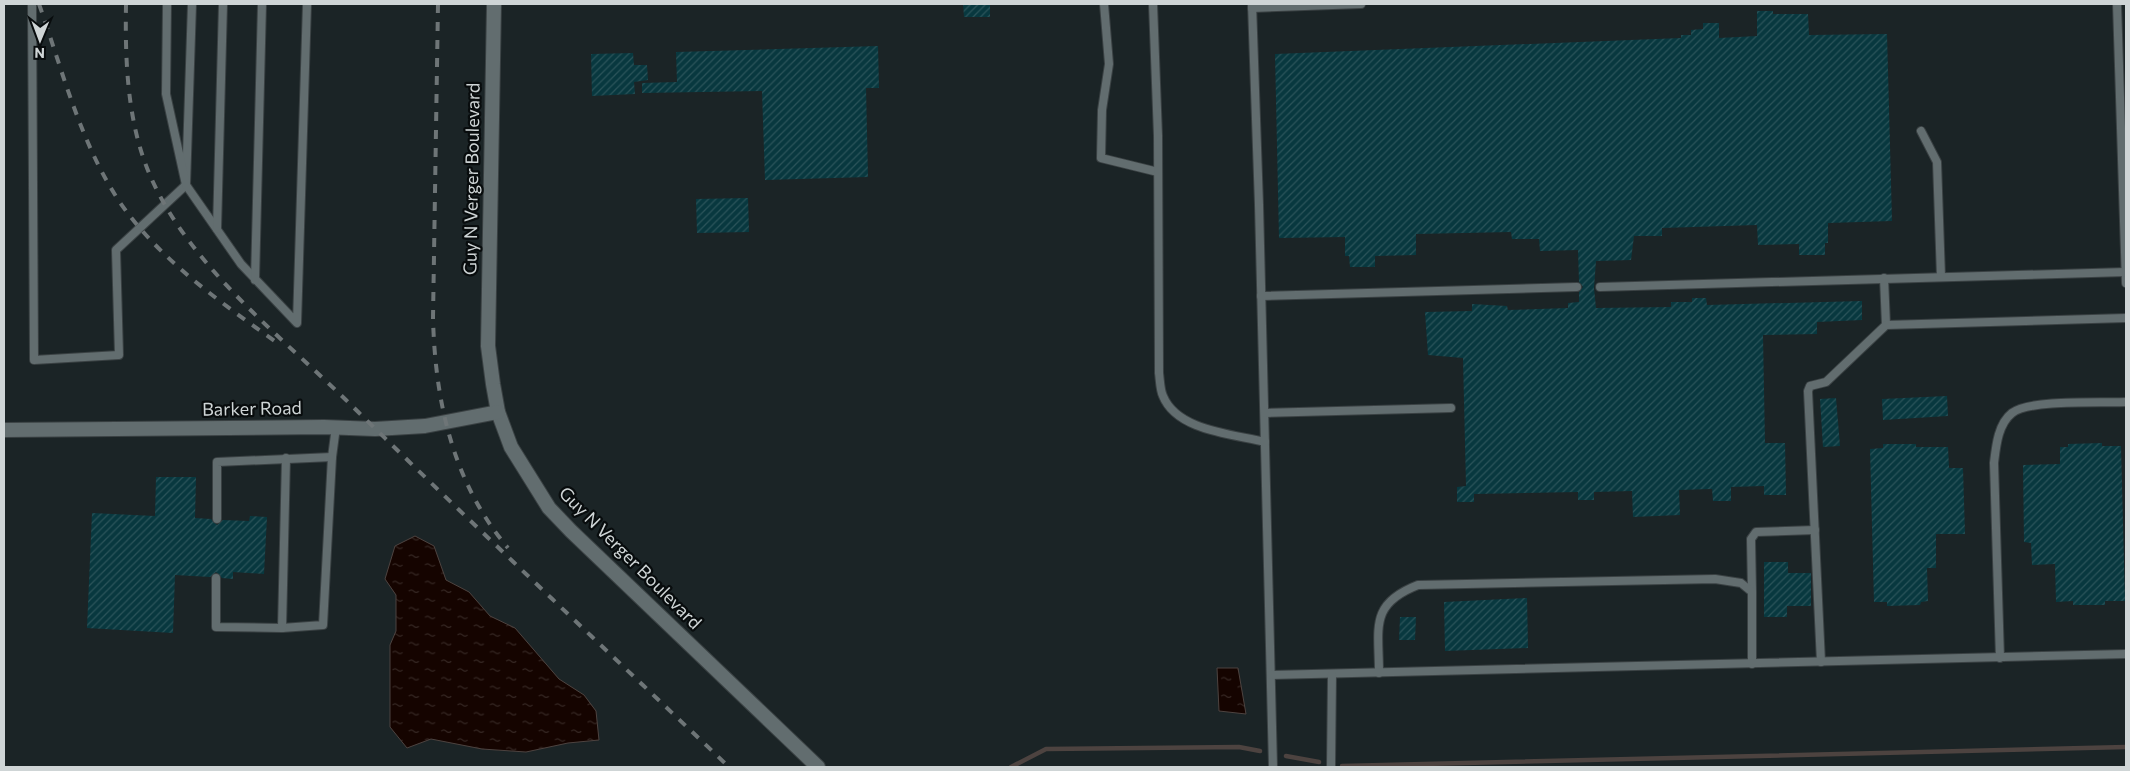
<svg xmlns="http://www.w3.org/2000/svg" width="2130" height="771" font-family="Commissioner,sans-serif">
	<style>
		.water { fill: url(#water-ripples); stroke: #4d4340 }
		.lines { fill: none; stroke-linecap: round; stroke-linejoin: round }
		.stream { stroke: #4d4340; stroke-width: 4.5 }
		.building { fill: url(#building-hatch) }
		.service-casing { stroke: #3a4143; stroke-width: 10 }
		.minor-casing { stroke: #3a4143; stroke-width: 16 }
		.service { stroke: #626d6f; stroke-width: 8 }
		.minor { stroke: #626d6f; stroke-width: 14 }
		.rail { stroke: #6e7577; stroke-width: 4; stroke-dasharray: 9 9; stroke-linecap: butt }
		.labels { text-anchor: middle; stroke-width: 4.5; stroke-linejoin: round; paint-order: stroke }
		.street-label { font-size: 18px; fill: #cfd5d6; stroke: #080c0d }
	</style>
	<defs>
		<pattern id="water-ripples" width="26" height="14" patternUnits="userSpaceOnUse" patternTransform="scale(1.25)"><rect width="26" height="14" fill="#150400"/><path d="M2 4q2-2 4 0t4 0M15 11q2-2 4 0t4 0" fill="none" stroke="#362824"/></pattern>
		<pattern id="building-hatch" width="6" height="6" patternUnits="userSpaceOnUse" patternTransform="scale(1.25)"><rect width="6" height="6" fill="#08383f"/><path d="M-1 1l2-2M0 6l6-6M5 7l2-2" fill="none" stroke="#2b545a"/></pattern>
	</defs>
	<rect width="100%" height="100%" fill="#1b2426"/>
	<g class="water">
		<polygon points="415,536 434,546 446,580 469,592 490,616 515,628 559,679 584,695 596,711 599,740 568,743 526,752 482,749 431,739 407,748 390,727 390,645 396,631 396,595 385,579 395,546"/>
		<polygon points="1217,668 1238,668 1246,714 1219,711"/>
	</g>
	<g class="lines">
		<g class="stream">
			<polyline points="1286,756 1319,762"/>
			<polyline points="1342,766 2126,747"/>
			<polyline points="1011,767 1046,749 1239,747 1260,751"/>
		</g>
	</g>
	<g class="building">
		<polygon points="963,4 990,4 990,17 964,17"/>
		<polygon points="1757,11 1773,11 1773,14 1808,14 1809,35 1887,34 1892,221 1828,223 1828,243 1825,243 1825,255 1799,255 1799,244 1758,245 1757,225 1662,228 1662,236 1634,236 1631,260 1596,261 1594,288 1596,308 1671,307 1671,302 1692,302 1692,298 1706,298 1707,305 1862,301 1862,320 1817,322 1817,334 1763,335 1765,443 1785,443 1786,495 1764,495 1764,486 1731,487 1731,501 1713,501 1712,489 1679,490 1680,515 1633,517 1632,491 1594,492 1594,500 1578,500 1578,492 1474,494 1474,502 1457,502 1457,487 1466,486 1463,358 1428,355 1425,312 1472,311 1472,304 1507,306 1508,310 1568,308 1568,303 1579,302 1579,292 1583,287 1579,282 1578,250 1540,251 1539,239 1512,239 1511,232 1416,234 1416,255 1375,256 1375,267 1350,267 1349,256 1345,256 1345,237 1279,238 1275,54 1681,38 1681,35 1691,35 1691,30 1703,29 1703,23 1719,23 1719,38 1757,36"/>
		<polygon points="878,46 879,88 866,88 868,177 765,180 762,91 642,93 642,83 677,82 676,52"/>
		<polygon points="633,53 634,65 647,65 648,80 634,82 635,94 592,96 591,54"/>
		<polygon points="748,198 749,232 697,233 696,199"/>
		<polygon points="1947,396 1948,416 1883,420 1882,399"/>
		<polygon points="1836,398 1840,446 1823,447 1820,399"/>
		<polygon points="2102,443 2102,446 2121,446 2125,601 2105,601 2105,605 2073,605 2073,601 2056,602 2055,564 2032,565 2031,543 2024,542 2023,465 2060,464 2060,447 2068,447 2068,444"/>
		<polygon points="1883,444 1916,444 1916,447 1948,447 1949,468 1963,468 1965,534 1936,534 1936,568 1927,568 1928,601 1921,602 1920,605 1887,606 1887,602 1874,602 1870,449 1883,448"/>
		<polygon points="156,477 196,477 195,518 211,519 217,525 223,520 249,521 250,516 267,517 264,574 233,572 233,579 222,578 216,572 210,577 175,575 173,633 87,628 92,513 155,516"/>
		<polygon points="1764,562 1788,562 1788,573 1811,573 1811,606 1787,606 1787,617 1764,617"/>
		<polygon points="1527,598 1528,648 1445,651 1444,602"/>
		<polygon points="1400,617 1416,617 1415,640 1399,640"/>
	</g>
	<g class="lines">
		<g class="service-casing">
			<g id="service">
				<polyline points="32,4 34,360 119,355 116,250 186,185 192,4"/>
				<polyline points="167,4 166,94 186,185 241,264 297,323 307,4"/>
				<polyline points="1104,4 1109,64 1102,110 1101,158 1158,172"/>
				<path d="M1153 4 1158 136 1159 373C1160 380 1160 390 1163 396 1177 431 1233 434 1265 442"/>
				<polyline points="1252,4 1259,205 1273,767"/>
				<polyline points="2117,4 2126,283"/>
				<polyline points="1252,8 1361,4"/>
				<polyline points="1921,131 1937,162 1941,277"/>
				<polyline points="217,229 223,4"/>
				<polyline points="1884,278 1886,325"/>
				<polyline points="255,280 262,4"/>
				<polyline points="1600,287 2126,272"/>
				<polyline points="1261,296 1577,287"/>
				<polyline points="1265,413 1451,408"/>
				<polyline points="217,519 217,462 332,457"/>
				<polyline points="216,578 216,627 282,628 323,625 332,457 336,427"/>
				<polyline points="1752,592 1751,539 1756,532 1815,530"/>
				<polyline points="282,628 286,458"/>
				<path d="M2000 658 1994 463C1996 446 1998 424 2012 413 2030 399 2101 403 2126 402"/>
				<polyline points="1821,662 1808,391 1810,386 1826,382 1886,325 2126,318"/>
				<path d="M1379 673C1379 628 1369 604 1418 585L1715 579 1741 583 1752 592V664"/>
				<polyline points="1271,675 2126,654"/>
				<polyline points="1331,767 1332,674"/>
			</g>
		</g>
		<g class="minor-casing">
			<g id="minor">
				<polyline points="494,4 488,346 493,384 498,412 511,447 549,508 571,531 818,767"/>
				<polyline points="4,430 324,427 375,429 425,426 498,412"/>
			</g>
		</g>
		<use href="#service" class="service"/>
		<use href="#minor" class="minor"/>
		<g class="rail">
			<path d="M39 4C62 69 80 142 119 201 160 261 222 303 280 345"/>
			<path d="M126 4C125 58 127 117 147 168 183 260 277 333 346 400 472 524 601 645 729 767"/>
			<path d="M438 4 433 318C435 401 453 483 508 548"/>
		</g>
	</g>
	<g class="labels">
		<g class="street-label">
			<text transform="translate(472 179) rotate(-89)" y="6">Guy N Verger Boulevard</text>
			<text transform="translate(252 409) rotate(-1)" y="6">Barker Road</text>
			<text transform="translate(630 558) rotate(45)" y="6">Guy N Verger Boulevard</text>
		</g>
	</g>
	<rect width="2130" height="771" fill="none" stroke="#cfd5d6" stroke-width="10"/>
	<g transform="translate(40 40) rotate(181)" stroke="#080c0d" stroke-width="4" paint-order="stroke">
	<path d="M0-4L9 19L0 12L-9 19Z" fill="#cfd5d6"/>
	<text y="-8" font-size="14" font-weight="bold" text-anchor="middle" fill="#cfd5d6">N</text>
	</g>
</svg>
